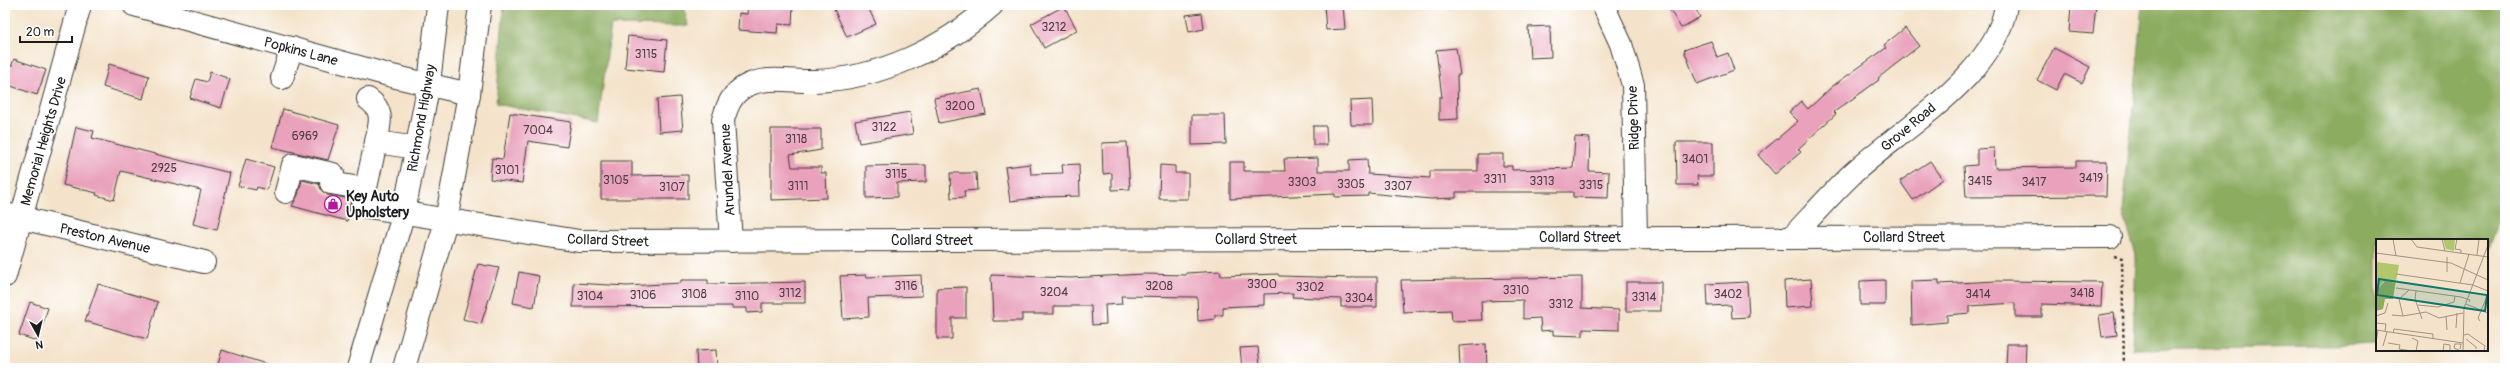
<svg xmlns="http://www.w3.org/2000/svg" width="2510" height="373" font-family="Pangolin,sans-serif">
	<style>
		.forest { fill: #8cac60; stroke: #54643e }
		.building { fill: #e9a1bc }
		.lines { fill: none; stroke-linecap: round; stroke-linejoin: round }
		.minor-casing { stroke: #3c3a36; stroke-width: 24 }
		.highway-casing { stroke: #3c3a36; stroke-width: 24 }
		.path { stroke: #3c3a36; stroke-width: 2.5; stroke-dasharray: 3 3; stroke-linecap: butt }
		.minor { stroke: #fff; stroke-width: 22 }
		.highway { stroke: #fff; stroke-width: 22 }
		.labels { text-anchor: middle; stroke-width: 3.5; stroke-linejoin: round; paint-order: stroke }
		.number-label { font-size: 12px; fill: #4f3d44 }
		.street-label { font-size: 14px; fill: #1c1c1c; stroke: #fff }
		.poi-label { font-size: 14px; font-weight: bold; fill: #1c1c1c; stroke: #fff; text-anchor: start }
		.inset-road { fill: none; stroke: #9e9384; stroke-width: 1 }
		.view { fill: #0f766e; fill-opacity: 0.15; stroke: #0f766e; stroke-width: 2 }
		.inset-edge { fill: none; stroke: #1c1c1c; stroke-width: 2 }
	</style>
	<rect width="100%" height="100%" fill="#fff"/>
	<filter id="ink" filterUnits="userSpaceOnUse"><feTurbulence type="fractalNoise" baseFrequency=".025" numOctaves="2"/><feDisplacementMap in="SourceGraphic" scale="8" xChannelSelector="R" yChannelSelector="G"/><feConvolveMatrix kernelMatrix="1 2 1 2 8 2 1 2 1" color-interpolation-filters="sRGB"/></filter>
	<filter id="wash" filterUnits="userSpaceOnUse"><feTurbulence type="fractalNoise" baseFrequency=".012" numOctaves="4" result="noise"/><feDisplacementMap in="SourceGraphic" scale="16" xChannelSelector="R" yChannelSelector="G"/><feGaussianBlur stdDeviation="0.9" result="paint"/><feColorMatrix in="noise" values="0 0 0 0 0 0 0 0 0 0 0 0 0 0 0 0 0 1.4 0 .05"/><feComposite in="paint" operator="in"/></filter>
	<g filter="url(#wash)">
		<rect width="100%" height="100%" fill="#f4e3ca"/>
		<g class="forest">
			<polygon points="504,5 684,5 688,26 611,25 598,123 496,104"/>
			<polygon points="2143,5 2505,5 2505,202 2487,251 2487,240 2377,240 2377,345 2133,349 2136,255 2123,212"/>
		</g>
		<g id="blocks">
			<g class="building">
				<polygon points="748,5 793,5 792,25 778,24 777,33 738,30 739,13 747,14"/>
				<polygon points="832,5 867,5 876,24 847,37"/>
				<polygon points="1324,5 1343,5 1345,29 1326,30"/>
				<polygon points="1667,5 1693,5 1700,17 1681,28"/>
				<polygon points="2071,5 2096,5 2093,34 2069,32"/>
				<polygon points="1064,6 1077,30 1044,48 1031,24"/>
				<polygon points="1202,13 1204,29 1189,32 1186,15"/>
				<polygon points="1550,26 1551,57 1530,58 1528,27"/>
				<polygon points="1905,28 1919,46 1878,78 1879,80 1834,112 1836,114 1798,149 1801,152 1775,174 1758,155 1798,121 1789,112 1801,101 1808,109 1834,85 1886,48 1884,45"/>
				<polygon points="628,36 667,40 664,72 625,68"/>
				<polygon points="1711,41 1717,57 1728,53 1734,70 1697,84 1684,50"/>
				<polygon points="1456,48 1460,75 1457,75 1458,119 1439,120 1439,97 1442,97 1436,50"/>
				<polygon points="2054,48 2090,67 2082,83 2064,74 2056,90 2037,80"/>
				<polygon points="14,59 46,70 37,95 5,84"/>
				<polygon points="109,64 149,76 143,99 103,87"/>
				<polygon points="210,72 230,79 221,108 190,98 196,79 207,82"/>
				<polygon points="981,89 986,114 939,123 934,98"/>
				<polygon points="680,97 683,130 659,132 657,99"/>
				<polygon points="1372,100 1373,125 1351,125 1350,101"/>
				<polygon points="283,109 339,125 328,160 272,147"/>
				<polygon points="910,112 913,134 859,143 855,121"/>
				<polygon points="510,113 571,122 567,147 528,141 522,183 490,179 492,158 503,159"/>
				<polygon points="1192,115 1225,115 1226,144 1192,145"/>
				<polygon points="1313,126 1326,126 1327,145 1313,145"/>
				<polygon points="76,127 94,131 92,138 230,173 217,230 193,224 201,190 121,171 114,200 96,195 97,193 63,185"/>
				<polygon points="771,129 821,129 821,150 790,155 792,167 821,167 821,173 826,173 827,198 771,200"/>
				<polygon points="1575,137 1590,138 1589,171 1609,172 1608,198 1573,197 1573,192 1456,192 1456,198 1431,199 1368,193 1368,196 1335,197 1335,194 1230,199 1230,162 1244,162 1244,171 1285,171 1284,159 1318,158 1318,171 1349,171 1349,160 1367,159 1368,174 1430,178 1430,171 1478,171 1478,154 1503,154 1503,166 1512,166 1512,170 1573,168"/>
				<polygon points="1127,142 1130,189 1112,190 1112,173 1103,174 1102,143"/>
				<polygon points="1676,142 1713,142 1713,176 1697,176 1698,185 1677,185"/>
				<polygon points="1994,148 1995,168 2076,167 2076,161 2107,161 2106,196 1966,197 1964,166 1977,165 1977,149"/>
				<polygon points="246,159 274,167 267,190 257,187 256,190 238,186"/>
				<polygon points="601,161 632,161 632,176 688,175 688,199 601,199"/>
				<polygon points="1930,161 1943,179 1913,200 1900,181"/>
				<polygon points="1030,164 1031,174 1063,173 1062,165 1079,164 1080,196 1045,197 1010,201 1005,167"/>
				<polygon points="926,165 926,182 897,183 897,197 866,198 866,166"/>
				<polygon points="1160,165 1175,166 1175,173 1188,173 1188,199 1159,199"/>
				<polygon points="950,173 976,173 977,190 964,191 965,197 951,198"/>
				<polygon points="302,180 319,184 323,192 328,195 351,199 347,221 292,206 298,195"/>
				<polygon points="478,264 499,268 481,324 463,319"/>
				<polygon points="1220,271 1221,276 1278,274 1279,276 1352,278 1352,277 1377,277 1377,307 1341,307 1341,299 1292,297 1293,293 1264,294 1264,305 1223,307 1223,315 1215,315 1215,319 1198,321 1197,297 1121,296 1122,304 1105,305 1106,324 1092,325 1091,306 1054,306 1054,314 1022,314 1022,321 993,321 991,275 1070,278 1144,274 1186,275 1186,273"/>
				<polygon points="519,272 539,276 534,307 513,303"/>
				<polygon points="866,275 867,277 921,275 922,296 868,298 869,317 843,319 840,276"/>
				<polygon points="1582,277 1582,308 1619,310 1619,330 1583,329 1583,336 1553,335 1553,330 1541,331 1540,318 1523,319 1523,300 1481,301 1482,320 1452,321 1451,310 1403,312 1401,280"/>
				<polygon points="1811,279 1813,306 1785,308 1784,281"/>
				<polygon points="681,280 708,280 708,284 805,282 805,303 762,303 762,312 747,313 747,308 732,308 732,306 573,307 574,283 627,286 681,283"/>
				<polygon points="1885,280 1885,305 1860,305 1860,281"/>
				<polygon points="1939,280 1939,284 1996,281 2102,282 2101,306 2042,304 2042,317 2015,317 2015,303 1970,306 1970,313 1947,315 1947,322 1912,325 1911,281"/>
				<rect x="1626" y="282" width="35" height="29"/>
				<polygon points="1747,282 1749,317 1732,318 1731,305 1708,306 1707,284"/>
				<polygon points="98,284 158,302 147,339 85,321"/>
				<polygon points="966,287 966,318 952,318 952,339 937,339 937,288"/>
				<polygon points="30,302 48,308 37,341 19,335"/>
				<polygon points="2114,313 2117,335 2102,337 2099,315"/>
				<polygon points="1486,344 1487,368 1460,368 1459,346"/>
				<polygon points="2007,344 2026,344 2025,368 2006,368"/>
				<polygon points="1258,347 1260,366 1242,368 1240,348"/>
				<polygon points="222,350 269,365 268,368 217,368"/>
				<polygon points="716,350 717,368 697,368 696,351"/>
			</g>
		</g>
	</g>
	<g filter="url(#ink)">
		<use href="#blocks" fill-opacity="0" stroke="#3c3a36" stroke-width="1"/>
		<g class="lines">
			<g class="minor-casing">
				<g id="minor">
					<polyline points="134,5 392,76 469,94"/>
					<polyline points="1603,5 1621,44 1633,85 1636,237"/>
					<polyline points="282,78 292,48"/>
					<path d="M368 99C385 111 380 123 376 142L417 148"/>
					<polyline points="376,142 362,206 579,241 2110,237"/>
					<polyline points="286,192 293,165 333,174 331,183 365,189"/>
					<polyline points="5,214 204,262"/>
					<path d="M1791 238C1811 217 1831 194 1852 174 1900 129 1997 75 2006 5"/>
					<path d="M731 241 723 120C727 106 732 93 746 86 767 75 792 82 814 81 880 79 944 48 992 5"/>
					<polyline points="5,276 80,5"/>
				</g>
			</g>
			<g class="highway-casing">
				<g id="highway">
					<polyline points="358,368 404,212 429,83 438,5"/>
					<polyline points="404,368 446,221 469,94 480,5"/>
				</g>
			</g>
			<polyline class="path" points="2114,256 2122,258 2124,368"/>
			<use href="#minor" class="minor"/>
			<use href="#highway" class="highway"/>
		</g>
	</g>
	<defs>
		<g id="shop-ring" transform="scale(0.9)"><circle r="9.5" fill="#fff" stroke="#b5179e" stroke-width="1.5"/><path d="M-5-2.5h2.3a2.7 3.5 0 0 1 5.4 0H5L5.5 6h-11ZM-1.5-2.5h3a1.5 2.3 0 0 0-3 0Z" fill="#b5179e"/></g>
	</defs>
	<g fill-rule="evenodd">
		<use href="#shop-ring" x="333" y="204"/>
	</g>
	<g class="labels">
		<g class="number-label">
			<text x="1054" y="31">3212</text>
			<text x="646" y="58">3115</text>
			<text x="960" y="110">3200</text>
			<text x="884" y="131">3122</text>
			<text x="538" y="134">7004</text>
			<text x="305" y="140">6969</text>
			<text x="796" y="143">3118</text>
			<text x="1695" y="163">3401</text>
			<text x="164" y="172">2925</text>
			<text x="507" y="174">3101</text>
			<text x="896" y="178">3115</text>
			<text x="2091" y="182">3419</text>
			<text x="1495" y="183">3311</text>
			<text x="616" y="184">3105</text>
			<text x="1542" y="185">3313</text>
			<text x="1980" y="185">3415</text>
			<text x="1302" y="186">3303</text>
			<text x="2034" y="186">3417</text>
			<text x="1351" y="188">3305</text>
			<text x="1591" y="189">3315</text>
			<text x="798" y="190">3111</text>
			<text x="1398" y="190">3307</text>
			<text x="672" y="191">3107</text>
			<text x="1262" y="288">3300</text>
			<text x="906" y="290">3116</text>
			<text x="1159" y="290">3208</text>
			<text x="1310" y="291">3302</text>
			<text x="1516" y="294">3310</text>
			<text x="1054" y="296">3204</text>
			<text x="790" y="297">3112</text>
			<text x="2082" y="297">3418</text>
			<text x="694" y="298">3108</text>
			<text x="1728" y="298">3402</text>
			<text x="1978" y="298">3414</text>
			<text x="643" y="299">3106</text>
			<text x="590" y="300">3104</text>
			<text x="747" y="300">3110</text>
			<text x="1644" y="301">3314</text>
			<text x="1359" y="302">3304</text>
			<text x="1561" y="308">3312</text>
		</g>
		<g class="street-label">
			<text transform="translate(301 51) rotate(15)" y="5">Popkins Lane</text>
			<text transform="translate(421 118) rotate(-80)" y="5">Richmond Highway</text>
			<text transform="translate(1633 118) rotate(-92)" y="5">Ridge Drive</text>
			<text transform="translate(1908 127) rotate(-40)" y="5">Grove Road</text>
			<text transform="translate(43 141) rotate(-74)" y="5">Memorial Heights Drive</text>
			<text transform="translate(727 170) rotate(-93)" y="5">Arundel Avenue</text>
			<text x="1580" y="242">Collard Street</text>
			<text x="1904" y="242">Collard Street</text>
			<text transform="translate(105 238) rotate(13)" y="5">Preston Avenue</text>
			<text x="1256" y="244">Collard Street</text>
			<text transform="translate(608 240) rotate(2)" y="5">Collard Street</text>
			<text x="932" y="245">Collard Street</text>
		</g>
		<g class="poi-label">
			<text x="346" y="201">Key Auto<tspan x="346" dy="16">Upholstery</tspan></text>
		</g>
	</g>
	<g transform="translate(2376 239)">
		<rect width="112" height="112" fill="#f4e3ca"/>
		<path d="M67 0H79L78 12 70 10ZM0 23 23 26 17 59 8 42 0 52Z" fill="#b1c76c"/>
		<path d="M9 42 19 44 17 60H9L7 70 0 72V52Z" fill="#8cac60"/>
		<path class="inset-road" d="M17 0 20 17M35 0 41 8 112 18M66 0 69 12M81 0 79 10 85 11V14M0 14 75 24 112 41M101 16 103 0M71 18V33M20 35 97 46 112 52M84 44 93 15M20 49 85 58 94 61 93 63M40 52 39 60 46 80M90 65 112 74M42 66 62 68 78 63 79 57M16 76 27 77 50 73 63 79 87 74M0 77 9 74 12 64M27 77 23 60 33 51M70 77 71 91M104 82 102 79 112 55M0 84 10 85 9 92M80 89 81 74M0 91 87 104M17 94 18 90 57 95V100M88 96 92 95 109 107 108 112M36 99 42 102 40 112M90 100 100 108V110M0 104 2 91M12 104 24 106 23 110 36 112M7 107 11 93M84 110 85 105H79L78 109 85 112M67 112 68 105 74 106V111M87 112 88 69 112 6"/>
		<path class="view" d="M3 40 111 56 109 72 1 56Z"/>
		<rect width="112" height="112" class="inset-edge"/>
	</g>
	<rect width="2510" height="373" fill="none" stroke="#fff" stroke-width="20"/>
	<g transform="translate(38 335) rotate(172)" stroke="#ffffff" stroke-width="3" paint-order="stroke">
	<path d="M0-3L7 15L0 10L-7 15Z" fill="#1c1c1c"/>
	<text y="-6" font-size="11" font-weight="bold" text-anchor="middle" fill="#1c1c1c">N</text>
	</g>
	<path d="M20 36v6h52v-6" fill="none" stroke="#1c1c1c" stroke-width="2"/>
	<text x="26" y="36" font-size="12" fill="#1c1c1c" stroke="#ffffff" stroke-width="3" paint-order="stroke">20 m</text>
</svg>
